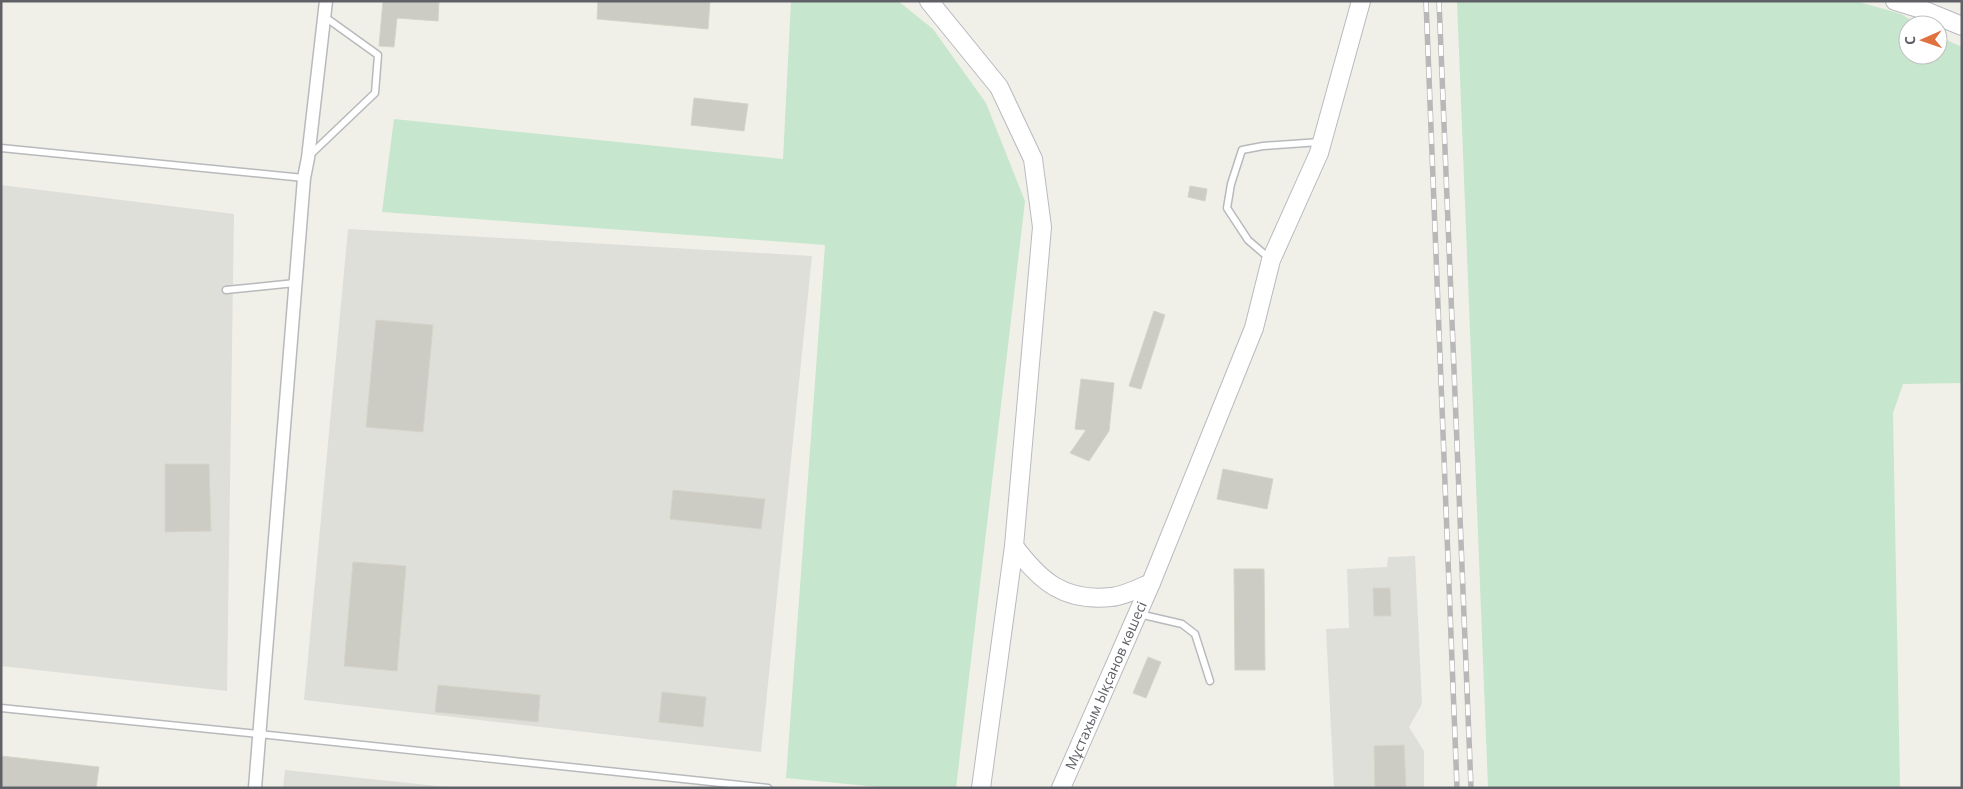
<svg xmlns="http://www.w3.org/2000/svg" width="1963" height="789" font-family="'Open Sans',sans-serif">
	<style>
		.industrial { fill: #dfdfda }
		.green { fill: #c7e6ce }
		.building { fill: #cccbc4; stroke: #d5d4c7 }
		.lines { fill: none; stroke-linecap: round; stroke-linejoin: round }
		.lane-casing { stroke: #b8b9bd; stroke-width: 9 }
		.street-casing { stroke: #b8b9bd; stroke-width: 15 }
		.secondary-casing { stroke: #b9bac0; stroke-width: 20 }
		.lane { stroke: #fff; stroke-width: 6 }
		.street { stroke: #fff; stroke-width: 12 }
		.secondary { stroke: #fff; stroke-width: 18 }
		.rail-casing { stroke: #b8b8b9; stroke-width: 5.5 }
		.rail { stroke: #fff; stroke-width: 4; stroke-dasharray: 11; stroke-linecap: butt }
		.labels { text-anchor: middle; stroke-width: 5; stroke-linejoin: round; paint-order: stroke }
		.street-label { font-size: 14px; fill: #5f6167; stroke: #fff }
	</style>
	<rect width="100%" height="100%" fill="#f0f0e8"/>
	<g class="industrial">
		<polygon points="1,185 234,214 227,691 1,666"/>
		<polygon points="348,229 812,256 761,752 304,700"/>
		<polygon points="1415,556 1422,704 1409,727 1424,751 1424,788 1334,788 1326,629 1349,628 1347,569 1387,567 1388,557"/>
		<polygon points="285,770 456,788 283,788"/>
	</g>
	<g class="green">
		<polygon points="791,1 898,1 933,29 986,103 1025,201 956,788 888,788 786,778 825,245 382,212 394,119 783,159"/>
		<polygon points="1457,1 1856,1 1901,14 1919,25 1908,25 1908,55 1938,55 1938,36 1962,47 1962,383 1903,384 1893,413 1900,788 1488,788"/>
	</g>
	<g class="building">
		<polygon points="383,1 439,1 438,21 397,18 394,47 379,46"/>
		<polygon points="598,1 710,1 708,29 597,19"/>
		<polygon points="694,98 748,104 744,131 691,125"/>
		<polygon points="1190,186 1207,189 1205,201 1188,197"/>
		<polygon points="1154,311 1165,315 1141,389 1129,386"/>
		<polygon points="376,320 433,325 423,432 366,427"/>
		<polygon points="1081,379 1114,383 1109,431 1089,461 1070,453 1086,430 1075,429"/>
		<polygon points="165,464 209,464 211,531 165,532"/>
		<polygon points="1223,469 1273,479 1267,509 1217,499"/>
		<polygon points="673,490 765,499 761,529 670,519"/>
		<polygon points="353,562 406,566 397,671 344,666"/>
		<polygon points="1234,569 1264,569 1265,670 1235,670"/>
		<polygon points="1373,588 1390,588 1391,616 1374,616"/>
		<polygon points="1148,657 1161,662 1146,698 1133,693"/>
		<polygon points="438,685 540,695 538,722 435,712"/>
		<polygon points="662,692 706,697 703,727 659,722"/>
		<polygon points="1404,745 1406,788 1375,788 1374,746"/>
		<polygon points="1,756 99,767 96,788 1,788"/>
	</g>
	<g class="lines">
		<g class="lane-casing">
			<g id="lane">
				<polyline points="1,148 304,178"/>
				<polyline points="310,155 375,93 378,55 325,17"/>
				<polyline points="1270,259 1248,240 1227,208 1231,184 1242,150 1263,146 1320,142"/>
				<polyline points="226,290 295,283"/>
				<polyline points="1139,614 1182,624 1195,634 1210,681"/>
				<polyline points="1,708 259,734 768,788"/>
			</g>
		</g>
		<g class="street-casing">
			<polyline id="street" points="255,788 304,178 308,158 326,1"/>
		</g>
		<g class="secondary-casing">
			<g id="secondary">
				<polyline points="929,1 999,87 1033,159 1042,227 1014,546 981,788"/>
				<polyline points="1895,1 1918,8 1962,26"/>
				<path d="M1014 546C1040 581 1064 602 1111 597 1124 596 1139 588 1151 583"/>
				<path id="s1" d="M1061 788 1151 583 1254 328 1271 260 1319 153 1361 1"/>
			</g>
		</g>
		<use href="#lane" class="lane"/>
		<use href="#street" class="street"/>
		<use href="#secondary" class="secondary"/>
		<g class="rail-casing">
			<g id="rail">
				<polyline points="1426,1 1457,788"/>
				<polyline points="1439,1 1471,788"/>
			</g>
		</g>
		<use href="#rail" class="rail"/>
	</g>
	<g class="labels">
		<g class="street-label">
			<text dy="5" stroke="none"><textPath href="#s1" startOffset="112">Мұстахым Ықсанов көшесі</textPath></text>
		</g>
	</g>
	<rect width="1963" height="789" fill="none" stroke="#5f6167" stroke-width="5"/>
	<g transform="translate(1923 40) rotate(268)"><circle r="24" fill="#ffffff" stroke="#bfc0c2"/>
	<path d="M0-4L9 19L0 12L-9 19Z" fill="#e0723f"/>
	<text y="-8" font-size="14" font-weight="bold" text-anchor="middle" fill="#5f6167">С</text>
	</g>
</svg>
